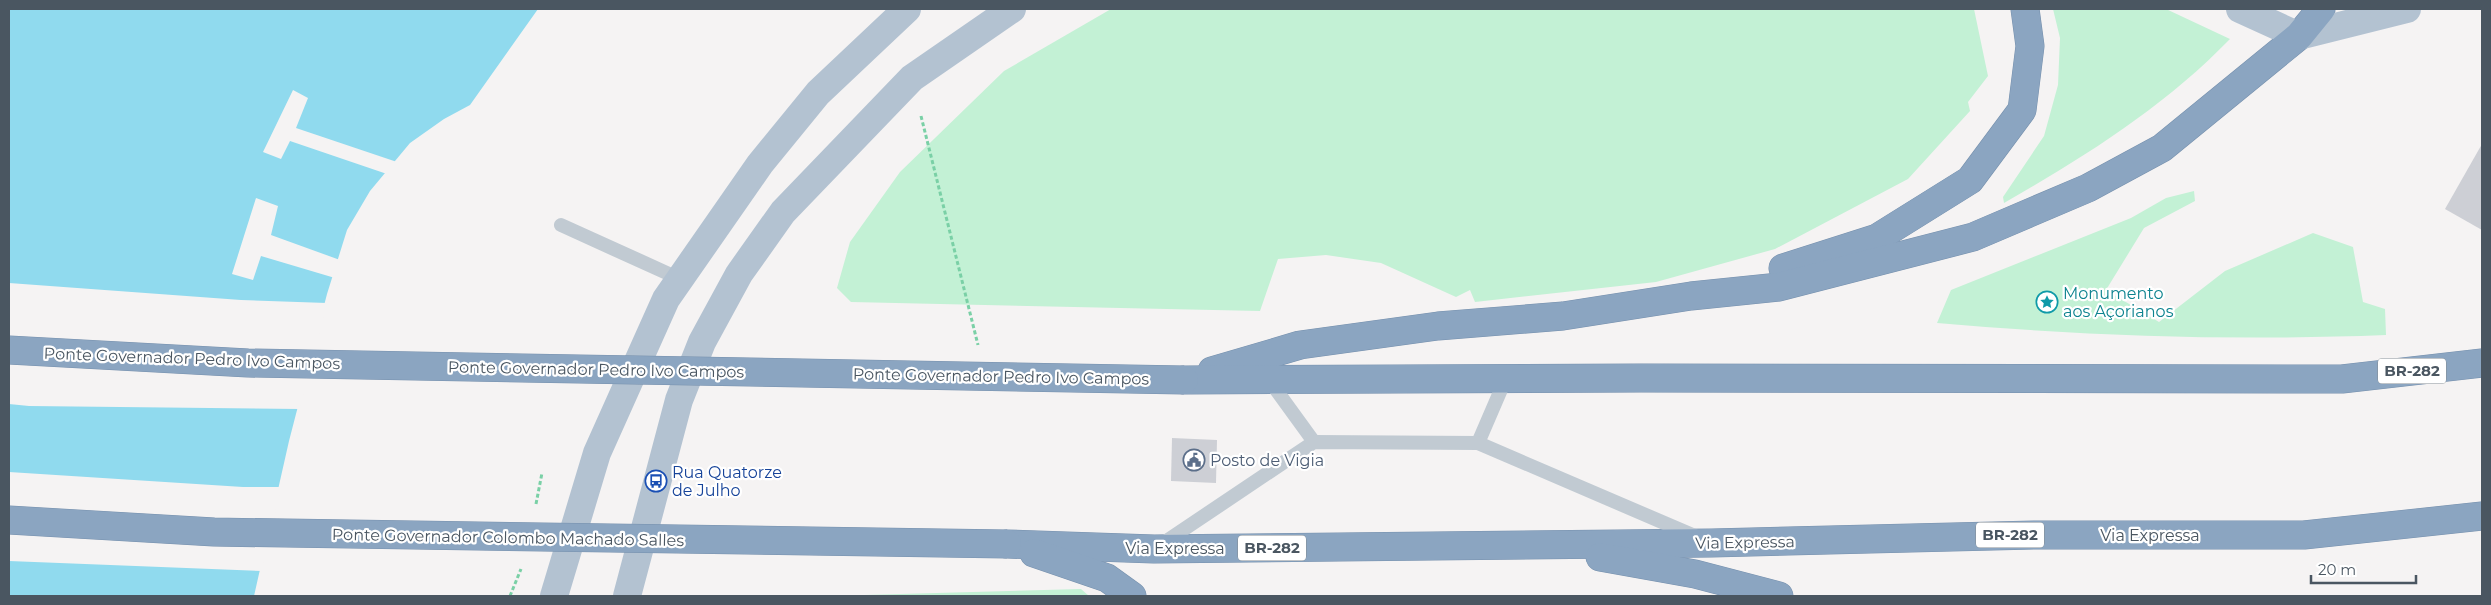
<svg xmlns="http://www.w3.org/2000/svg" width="2491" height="605" font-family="Montserrat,sans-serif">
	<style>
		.green { fill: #c3f1d5 }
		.water { fill: #90daee }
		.pier { fill: #f5f3f3 }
		.building { fill: #cdcfd5 }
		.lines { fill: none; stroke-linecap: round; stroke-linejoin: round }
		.highway-casing { stroke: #7690ad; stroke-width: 29 }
		.path { stroke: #7ad0a6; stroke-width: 3; stroke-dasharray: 4 2.5; stroke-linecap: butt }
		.lane { stroke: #c1cad2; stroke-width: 14 }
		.primary { stroke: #b3c2d1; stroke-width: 28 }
		.highway { stroke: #8ba5c1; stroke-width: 28 }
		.highway-bridge-casing { stroke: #7690ad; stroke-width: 29; stroke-linecap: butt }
		.highway-bridge { stroke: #8ba5c1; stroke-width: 28 }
		.labels { text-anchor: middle; stroke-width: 4.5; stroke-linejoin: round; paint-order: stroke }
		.shield { fill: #fff; stroke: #808990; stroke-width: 1 }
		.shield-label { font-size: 15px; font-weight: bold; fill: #4a5661 }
		.culture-label { font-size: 16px; fill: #0d838f; stroke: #fff; text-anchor: start }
		.street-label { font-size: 16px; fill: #4a5661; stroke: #fff }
		.service-label { font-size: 16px; fill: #4e5e75; stroke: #fff; text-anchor: start }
		.transit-label { font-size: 16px; fill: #164399; stroke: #fff; text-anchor: start }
	</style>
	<rect width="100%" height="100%" fill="#f5f3f3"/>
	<g class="green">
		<polygon points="1111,9 1974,9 1988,76 1968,102 1970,111 1908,179 1775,249 1656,282 1475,302 1470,290 1456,297 1381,263 1326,255 1278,259 1260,311 851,302 837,288 850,242 900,172 1004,71"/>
		<path d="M2053 9H2166L2230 39C2164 107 2086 156 2004 203L2003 197 2044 136 2058 85 2060 38Z"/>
		<path d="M2194 191 2195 201 2144 228 2106 290 2159 322 2225 271 2313 233 2353 247 2363 302 2385 309 2386 335C2236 341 2087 336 1937 323L1951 290 2131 218 2166 198Z"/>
		<polygon points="1081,589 1089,596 828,596"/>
	</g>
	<polygon class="water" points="9,9 538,9 470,105 444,119 410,143 370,191 347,230 327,294 289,441 254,596 9,596"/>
	<g class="pier">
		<polygon points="293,90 308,98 296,128 397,162 387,174 290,141 281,159 263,152"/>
		<polygon points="256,198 278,206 271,235 340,260 335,278 261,256 253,280 232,274"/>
		<polygon points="9,283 241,300 327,303 300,409 29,406 9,404"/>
		<polygon points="9,472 243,487 281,487 262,571 9,561"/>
	</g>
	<g class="building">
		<polygon points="2482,144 2482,230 2445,209"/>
		<polygon points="1172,438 1217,440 1216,483 1171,481"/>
	</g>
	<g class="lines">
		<g class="highway-casing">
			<g id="highway">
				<polyline points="1783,268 1877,238 1970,180 2022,110 2030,46 2025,9"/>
				<polyline points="1212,371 1300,345 1438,326 1563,316 1691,296 1779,287 1973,237 2088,188 2162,148 2299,36 2321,9"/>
				<polyline points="1184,380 1641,378 2342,379 2482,363"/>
				<polyline points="1007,544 1154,549 1712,543 2034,535 2304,535 2482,516"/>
				<polyline points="1034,553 1107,578 1132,596"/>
				<polyline points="1600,557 1695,574 1779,596"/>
			</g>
		</g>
		<g class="path">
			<polyline points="921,116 978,345"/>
			<polyline points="536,504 542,473"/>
			<polyline points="510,596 521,569"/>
		</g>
		<g class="lane">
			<polyline points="561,225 680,279"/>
			<polyline points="1269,380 1314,442"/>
			<polyline points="1478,443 1506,378"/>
			<polyline points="1159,546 1314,442 1478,443 1697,537"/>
		</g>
		<g class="primary">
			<polyline points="2240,9 2299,36 2407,9"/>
			<polyline points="554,596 597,453 666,299 760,164 818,93 907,9"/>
			<polyline points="627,596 679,400 702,342 739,274 783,212 912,78 1012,9"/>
		</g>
		<use href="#highway" class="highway"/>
		<g class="highway-bridge-casing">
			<g id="highway-bridge">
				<polyline points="9,350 248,363 1184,380"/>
				<polyline points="9,520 214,532 1007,544"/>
			</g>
		</g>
		<use href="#highway-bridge" class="highway-bridge"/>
	</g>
	<defs>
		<g id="sight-ring" transform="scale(1.125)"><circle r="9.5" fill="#fff" stroke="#0f9aa8" stroke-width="1.5"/><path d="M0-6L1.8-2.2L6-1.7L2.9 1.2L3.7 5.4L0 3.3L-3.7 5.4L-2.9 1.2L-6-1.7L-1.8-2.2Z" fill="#0f9aa8"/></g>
		<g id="civic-ring" transform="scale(1.125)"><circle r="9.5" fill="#fff" stroke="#5c6f8a" stroke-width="1.5"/><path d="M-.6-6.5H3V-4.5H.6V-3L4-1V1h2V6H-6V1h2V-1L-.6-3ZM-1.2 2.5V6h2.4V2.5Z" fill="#5c6f8a"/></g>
		<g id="bus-ring" transform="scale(1.125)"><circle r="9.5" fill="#fff" stroke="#1a4fb4" stroke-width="1.5"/><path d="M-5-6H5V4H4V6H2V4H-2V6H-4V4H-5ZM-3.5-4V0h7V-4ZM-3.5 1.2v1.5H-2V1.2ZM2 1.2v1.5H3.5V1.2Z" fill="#1a4fb4"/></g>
	</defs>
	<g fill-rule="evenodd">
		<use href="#sight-ring" x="2047" y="302"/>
		<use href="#civic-ring" x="1194" y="460"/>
		<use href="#bus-ring" x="656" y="481"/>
	</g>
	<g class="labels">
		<g class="shield">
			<rect x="2378" y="358.5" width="68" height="25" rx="4"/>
			<rect x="1976" y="522.5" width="68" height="25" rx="4"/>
			<rect x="1238" y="535.5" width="68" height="25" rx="4"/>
		</g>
		<g class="shield-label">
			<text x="2412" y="376">BR-282</text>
			<text x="2010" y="540">BR-282</text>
			<text x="1272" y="553">BR-282</text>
		</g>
		<g class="culture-label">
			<text x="2063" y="299">Monumento<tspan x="2063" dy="18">aos Açorianos</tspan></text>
		</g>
		<g class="street-label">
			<text transform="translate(192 358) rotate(2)" y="6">Ponte Governador Pedro Ivo Campos</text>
			<text transform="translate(596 369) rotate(1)" y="6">Ponte Governador Pedro Ivo Campos</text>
			<text transform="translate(1001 376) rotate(1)" y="6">Ponte Governador Pedro Ivo Campos</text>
			<text x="2150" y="541">Via Expressa</text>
			<text transform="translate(508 537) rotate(1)" y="6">Ponte Governador Colombo Machado Salles</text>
			<text transform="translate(1745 542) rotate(-1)" y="6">Via Expressa</text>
			<text x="1175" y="554">Via Expressa</text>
		</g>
		<g class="service-label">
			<text x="1210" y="466">Posto de Vigia</text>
		</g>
		<g class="transit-label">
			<text x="672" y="478">Rua Quatorze<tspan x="672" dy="18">de Julho</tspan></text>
		</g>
	</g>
	<rect width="2491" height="605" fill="none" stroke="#4a5661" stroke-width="20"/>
	<path d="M2311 575v8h105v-8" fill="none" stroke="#4a5661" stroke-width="2.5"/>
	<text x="2318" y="575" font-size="15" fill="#4a5661" stroke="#ffffff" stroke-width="4" paint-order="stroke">20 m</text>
</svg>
